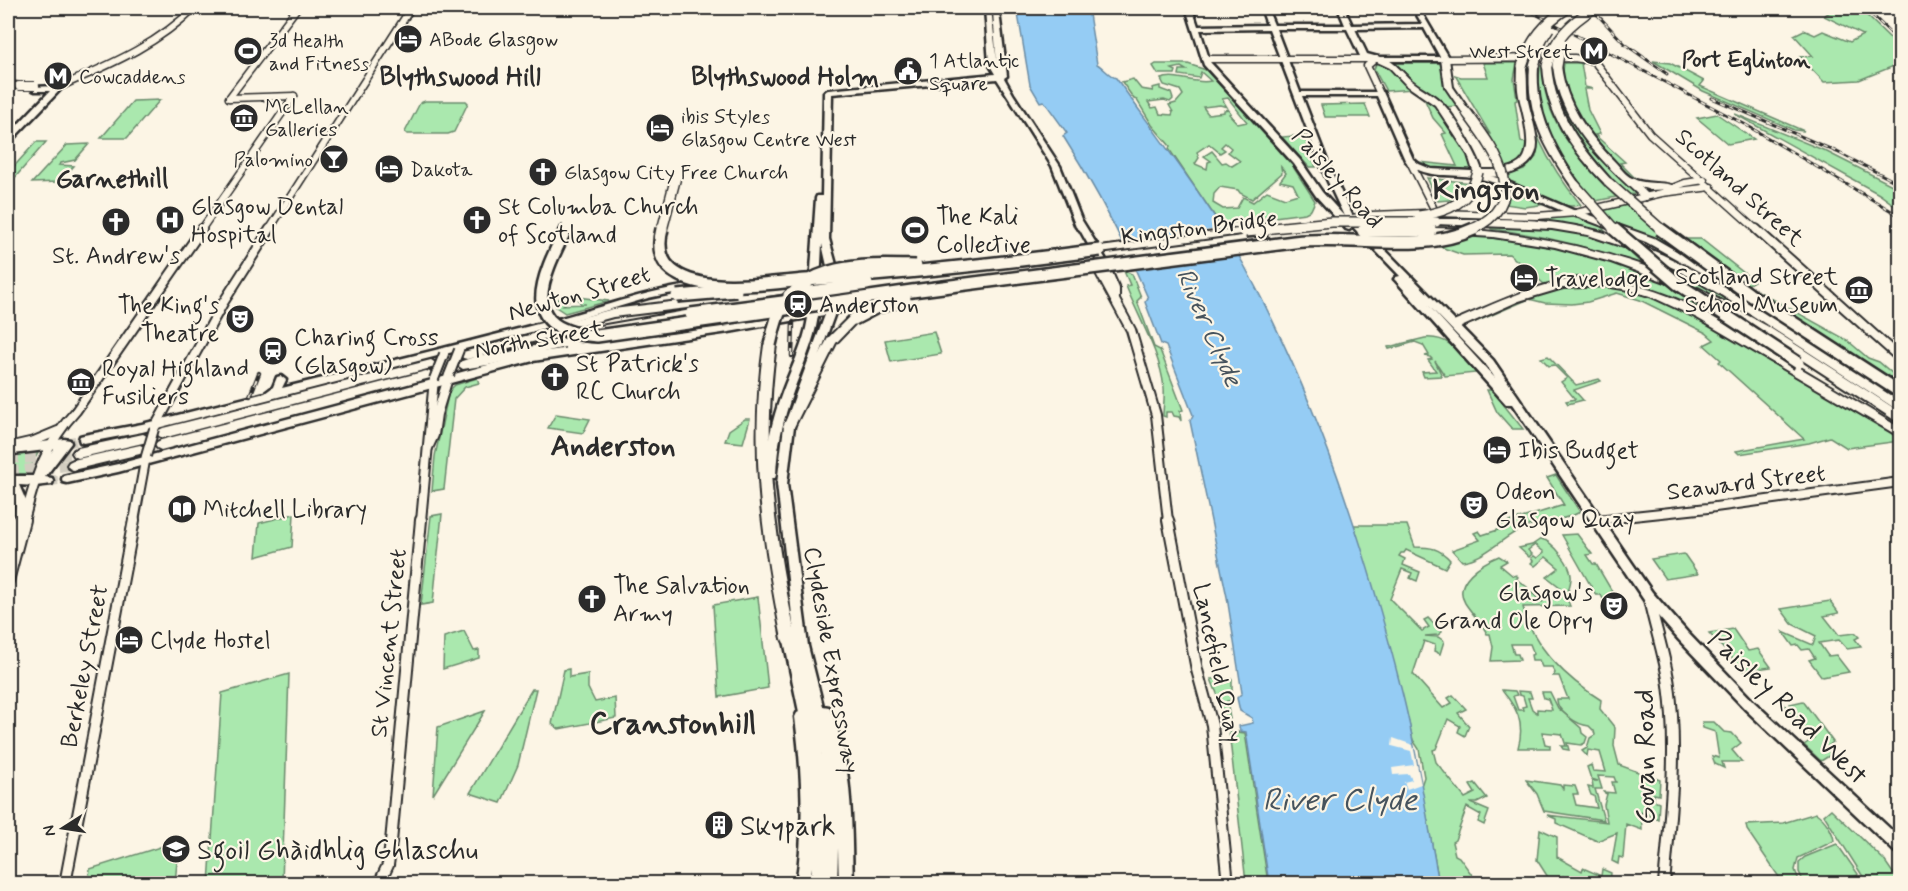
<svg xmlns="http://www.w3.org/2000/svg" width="1908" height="891" font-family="Mynerve,sans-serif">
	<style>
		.green { fill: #aae8ae; stroke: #6a8a6c; stroke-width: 1.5; fill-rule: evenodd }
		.water { fill: #95ccf4; stroke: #6b8ca4; stroke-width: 1.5 }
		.pier { fill: #fcf5e5 }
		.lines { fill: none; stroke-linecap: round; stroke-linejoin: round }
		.major-tunnel { stroke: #d2cdc0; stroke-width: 10; stroke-dasharray: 10 5; stroke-linecap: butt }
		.highway-tunnel { stroke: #d2cdc0; stroke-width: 11; stroke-dasharray: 11 6; stroke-linecap: butt }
		.minor-far2-casing { stroke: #2b2b2b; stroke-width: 9 }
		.minor-far1-casing { stroke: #2b2b2b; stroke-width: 12 }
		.minor-casing { stroke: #2b2b2b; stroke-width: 14 }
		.major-casing { stroke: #2b2b2b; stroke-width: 5 }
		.highway-casing { stroke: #2b2b2b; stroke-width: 4 }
		.minor-far2 { stroke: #fcf5e5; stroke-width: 6 }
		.minor-far1 { stroke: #fcf5e5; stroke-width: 8 }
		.minor { stroke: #fcf5e5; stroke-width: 10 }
		.major { fill: #fcf5e5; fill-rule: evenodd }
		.highway { fill: #fcf5e5; fill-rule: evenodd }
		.rail-far1-casing { stroke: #2b2b2b; stroke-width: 3 }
		.rail-casing { stroke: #2b2b2b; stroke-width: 4.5 }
		.rail-far1 { stroke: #fcf5e5; stroke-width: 1.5; stroke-dasharray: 5; stroke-linecap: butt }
		.rail { stroke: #fcf5e5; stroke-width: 2; stroke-dasharray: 6; stroke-linecap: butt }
		.minor-bridge-casing { stroke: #2b2b2b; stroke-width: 12; stroke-linecap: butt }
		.major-bridge-casing { stroke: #2b2b2b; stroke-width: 10; stroke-linecap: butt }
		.highway-bridge-far1-casing { stroke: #2b2b2b; stroke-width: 12; stroke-linecap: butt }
		.highway-bridge-casing { stroke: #2b2b2b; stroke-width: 16; stroke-linecap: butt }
		.minor-bridge { stroke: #fcf5e5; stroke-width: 8 }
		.major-bridge { stroke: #fcf5e5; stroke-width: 8 }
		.highway-bridge-far1 { stroke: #fcf5e5; stroke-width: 9 }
		.highway-bridge { stroke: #fcf5e5; stroke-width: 11 }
		.labels { text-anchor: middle; stroke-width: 4.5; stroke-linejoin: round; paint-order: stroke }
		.far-poi-label { font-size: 20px; fill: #2b2b2b; stroke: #fcf5e5; text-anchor: start }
		.far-neighbourhood-label { font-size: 22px; font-weight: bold; fill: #2b2b2b; stroke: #fcf5e5 }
		.street-label { font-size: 24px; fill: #2b2b2b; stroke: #fcf5e5 }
		.poi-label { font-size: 24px; fill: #2b2b2b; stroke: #fcf5e5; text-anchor: start }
		.far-district-label { font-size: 26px; font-weight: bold; fill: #2b2b2b; stroke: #fcf5e5 }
		.water-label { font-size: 26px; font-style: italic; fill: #46535d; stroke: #fcf5e5 }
		.near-street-label { font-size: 28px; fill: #2b2b2b; stroke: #fcf5e5 }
		.near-poi-label { font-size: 28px; fill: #2b2b2b; stroke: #fcf5e5; text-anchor: start }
		.district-label { font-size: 30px; font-weight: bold; fill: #2b2b2b; stroke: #fcf5e5 }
		.near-neighbourhood-label { font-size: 32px; font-weight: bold; fill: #2b2b2b; stroke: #fcf5e5 }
		.near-water-label { font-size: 32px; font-style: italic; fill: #46535d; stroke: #fcf5e5 }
	</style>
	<rect width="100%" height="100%" fill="#fcf5e5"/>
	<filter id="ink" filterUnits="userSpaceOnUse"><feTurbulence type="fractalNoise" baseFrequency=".0167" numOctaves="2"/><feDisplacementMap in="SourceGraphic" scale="12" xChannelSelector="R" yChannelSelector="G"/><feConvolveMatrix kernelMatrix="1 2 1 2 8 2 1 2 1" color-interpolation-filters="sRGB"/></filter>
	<g filter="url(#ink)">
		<g class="green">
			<polygon points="1831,8 1859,8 1892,40 1898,54 1894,66 1859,80 1824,82 1800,57 1813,56 1794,35 1804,30 1815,35 1823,31 1850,42 1863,35 1824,16 1834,9"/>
			<polygon points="1653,61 1670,63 1704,81 1700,86 1804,131 1794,130 1703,91"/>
			<polygon points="1396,63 1440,63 1445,84 1458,106 1444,107 1414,85"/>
			<polygon points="1483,63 1517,63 1514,79 1517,100 1515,101 1521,142 1526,143 1525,156 1521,162 1505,169 1484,135 1490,134 1455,75 1461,77 1488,77"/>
			<path d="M1564 63H1581L1585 87 1593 89H1584L1588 110 1600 134 1595 135 1625 162 1620 163 1638 181C1613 167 1576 122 1566 95 1563 83 1562 73 1564 63Z"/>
			<path d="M1156 64H1188L1206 70 1292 165 1315 201 1311 210 1305 213 1220 224 1169 149 1170 146 1152 125 1137 100 1134 99 1122 82 1133 79 1141 89 1153 91 1152 88 1160 86V89L1171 93 1173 99 1170 102 1164 100 1148 102 1152 108 1157 107 1160 114 1172 115 1173 112 1169 105 1176 103 1183 95 1180 90 1164 85 1161 79C1178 73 1194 85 1211 81L1201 72 1199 78 1179 75 1180 70H1186L1181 67 1172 69 1176 71 1175 74H1158L1153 66ZM1228 98 1247 122 1238 124 1229 114 1231 113 1228 109 1224 110V112L1208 114 1203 107 1220 105 1227 107 1222 99ZM1225 143 1231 148 1228 152 1240 161 1232 166 1226 162 1222 163 1212 151 1204 156 1211 161 1208 162 1207 169 1195 164 1199 158 1197 152 1209 144 1220 153 1225 150 1221 147ZM1281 167 1286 173 1280 181 1293 184 1298 194 1285 198 1267 191 1253 202 1243 197 1237 208 1223 209 1213 203 1214 194 1220 187 1238 190 1240 193 1252 199 1282 173Z"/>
			<polygon points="1376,64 1388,66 1415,89 1386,91 1374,69"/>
			<path d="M1524 66H1528C1518 116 1551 168 1581 205 1555 211 1531 190 1508 182L1507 175 1524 170 1536 157 1535 139 1525 102Z"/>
			<path d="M1540 66H1543C1541 119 1581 162 1616 197L1591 202C1560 161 1533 120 1540 66Z"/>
			<path d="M1552 79 1568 111 1635 191 1634 194 1626 195C1589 159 1566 130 1552 79Z"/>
			<polygon points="1424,98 1429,98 1433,101 1470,153 1474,171 1437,170 1419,162 1457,166 1442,134 1446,133 1433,118"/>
			<polygon points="160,100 127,138 101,138 133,101"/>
			<polygon points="425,101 466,101 468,103 454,132 448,134 407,134 405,132 420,103"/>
			<polygon points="1365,104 1370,117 1325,117 1321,105"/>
			<polygon points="1717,114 1754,139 1728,144 1697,118"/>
			<polygon points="1735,114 1823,150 1900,189 1900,209 1879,194"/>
			<polygon points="1304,135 1316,167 1309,167 1282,137"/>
			<polygon points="36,142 46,142 12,181 8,181 8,173"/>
			<polygon points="89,144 75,160 61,163 59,165 74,166 59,182 32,183 67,145"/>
			<polygon points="1427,178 1473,183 1460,199 1438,201"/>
			<polygon points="1509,186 1546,204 1525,207 1505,204"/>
			<polygon points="1625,205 1696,261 1660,242 1609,222 1602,210"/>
			<polygon points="1574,215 1598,223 1605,231 1564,223 1497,218 1498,216"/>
			<path d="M1491 225C1525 226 1590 227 1619 244 1628 249 1636 259 1644 266 1594 248 1544 235 1491 229Z"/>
			<polygon points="1471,235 1559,247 1611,261 1662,281 1774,355 1678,301 1592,279 1560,280 1544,284 1509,254 1463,255 1429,243"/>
			<polygon points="1683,239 1701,239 1754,281 1747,285 1847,340 1868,358 1879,362 1892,373 1900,373 1900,387 1741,283"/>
			<path d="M1641 252C1689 275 1733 303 1778 332L1680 280Z"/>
			<path d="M1124 271 1132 274 1141 297 1137 301 1154 347 1160 350 1183 410 1180 411 1181 421 1179 417 1174 416 1172 412H1166V417L1163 416C1163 407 1165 397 1164 388 1160 352 1139 319 1126 286L1130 285Z"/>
			<path d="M1600 285C1680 297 1746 346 1815 386 1843 403 1877 418 1900 441L1847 448 1830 437 1809 443 1739 454 1736 451 1804 439 1719 362 1721 360 1704 345 1714 340 1706 333 1640 300 1617 293 1588 302 1572 304 1545 303 1529 299 1473 323 1471 321 1525 298 1565 286Z"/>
			<polygon points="562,296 574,296 563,305 586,304 581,304 577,297 609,301 565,313 556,307 555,302"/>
			<polygon points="934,332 941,354 891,362 885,340"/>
			<path d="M1425 338C1452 336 1460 355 1476 373L1445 376 1435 361 1442 376 1424 377 1422 372 1436 371 1428 360 1432 359 1430 357 1425 356 1429 355 1423 345 1415 342 1389 349 1388 347Z"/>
			<polygon points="1548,356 1576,385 1599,379 1601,381 1574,390 1583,400 1568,404 1566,401 1575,399 1561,382 1567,378 1554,365 1549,366 1541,358"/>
			<polygon points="477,378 479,383 465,387 454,399 444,489 432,491 435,456 449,391 455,385"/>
			<polygon points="1487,390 1492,390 1523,429 1512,429 1497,412"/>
			<polygon points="556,414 590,419 583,433 548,428"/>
			<polygon points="745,419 750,419 743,443 725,441 729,430"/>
			<polygon points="39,451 27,474 8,474 8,467 13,454"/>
			<path d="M1556 475 1580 512C1563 522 1543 520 1525 527 1503 536 1485 559 1462 561L1452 550 1480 540 1474 533 1479 531 1482 535 1501 529 1499 525 1564 505 1547 478Z"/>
			<polygon points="294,514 292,547 256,557 259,523"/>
			<polygon points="442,514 433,603 421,605 431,516"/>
			<path d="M1354 525H1407L1415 547C1431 547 1439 548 1450 560L1445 568 1406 550 1404 553H1401L1399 556 1405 559 1403 565 1420 572 1417 581 1410 578 1412 573 1402 569 1390 599 1422 631 1429 627 1424 620 1428 618 1442 632 1438 635 1425 636 1438 637 1444 641 1440 654 1434 651 1435 645 1424 641 1413 674 1443 708 1452 703 1448 698 1453 695 1466 709 1458 713 1469 726 1465 736 1458 732 1460 726 1448 719 1436 749 1433 750 1436 762 1465 798 1475 793 1470 785 1475 783 1487 798 1477 803H1470L1489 811 1484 825 1478 822 1481 815 1467 807 1455 840 1452 842 1455 855 1459 857 1478 883H1439L1421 786 1424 777 1419 749 1413 740 1400 687Z"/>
			<polygon points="1577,534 1592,554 1587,555 1593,564 1596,564 1616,598 1603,599 1601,595 1596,595 1562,535"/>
			<path d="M1541 539C1553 541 1573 566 1571 579 1570 590 1564 594 1570 606L1523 607C1533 647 1567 679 1601 700L1600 709 1615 728 1614 746 1619 765 1660 780 1659 795 1654 794V800L1659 802 1658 819 1641 812 1642 830 1626 824 1623 858 1619 857 1618 864 1612 861 1617 833 1597 841 1556 823V819L1547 815 1607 822 1604 805 1607 794 1603 792 1615 793 1612 782H1616L1614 777 1598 776 1602 789H1595L1604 820 1544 811 1537 794 1526 780 1560 785 1563 789V785L1575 786 1578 794H1573L1576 805 1597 808 1594 796 1591 795 1588 787 1593 788 1592 781H1598L1591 779 1587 767 1591 765 1593 771 1606 772 1600 752 1588 750 1587 756 1582 751 1587 748 1590 738 1595 735 1594 731 1589 726C1577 725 1556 711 1557 699H1568L1559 676H1553L1555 673 1552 667H1542L1539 660H1532L1531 655 1534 654 1530 644H1511L1514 654H1518L1520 660 1491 661 1493 647 1490 634H1487C1482 623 1472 614 1465 603 1452 581 1482 563 1499 556L1507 561 1500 565 1513 576 1516 575 1518 577 1516 579 1527 587 1529 592 1525 596 1528 599 1527 597 1532 593 1542 602 1551 595 1555 599 1559 595 1555 591 1560 587 1547 577 1559 568 1546 557 1535 566 1531 563 1533 561 1531 558 1534 556 1537 558 1544 552 1535 545 1528 550 1532 554 1529 557 1519 548 1532 545Z"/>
			<polygon points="1684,554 1698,574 1665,579 1651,559"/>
			<polygon points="758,597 768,688 719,697 713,605"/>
			<polygon points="1830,601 1839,613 1824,616 1839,635 1855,633 1859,637 1855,639 1861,647 1847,649 1839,640 1819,643 1828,656 1836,655 1849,672 1822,677 1809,660 1815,658 1809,649 1802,650 1798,645 1793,646 1783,632 1813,645 1816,636 1792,624 1781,609"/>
			<polygon points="1733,629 1748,651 1758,649 1771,667 1744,671 1709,633"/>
			<polygon points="464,631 474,651 479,650 479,658 443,669 444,637"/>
			<polygon points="569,669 569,677 588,674 588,688 595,702 615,698 616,718 559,729 552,724 564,670"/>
			<polygon points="289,674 282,883 209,883 222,693"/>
			<polygon points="1211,679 1232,679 1232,701 1227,701 1230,719 1224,718 1218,696"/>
			<polygon points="532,689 536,689 518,765 501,803 470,793"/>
			<path d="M1502 690 1515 691 1517 695 1513 696 1518 710H1523L1522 707 1526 706 1523 696 1519 695 1518 691 1530 692 1532 698H1528L1532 709 1537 713V709L1552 710 1548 699 1544 698 1542 692H1550L1558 708 1581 728 1582 733 1587 737 1585 743 1581 745 1567 743 1569 750 1563 749 1561 746H1566L1562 734 1542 732 1545 744 1550 745V748H1518C1523 731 1521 715 1510 701 1507 696 1503 693 1502 690Z"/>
			<polygon points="1803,701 1833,742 1826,748 1832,754 1821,761 1804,745 1814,738 1794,719 1783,704 1789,708 1792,708 1790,704"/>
			<polygon points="485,711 433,795 438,727"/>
			<polygon points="1702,722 1714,722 1724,732 1732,733 1741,743 1732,750 1742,762 1722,762 1724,768 1715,764 1712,756 1719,758 1715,732 1703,728"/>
			<polygon points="1229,731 1245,733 1268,883 1246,883"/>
			<polygon points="1831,809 1884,860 1900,883 1867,883 1824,815"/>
			<path d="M1816 813C1825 819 1833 831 1834 841L1798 858 1795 870 1800 883H1783L1747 830 1746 825 1783 823Z"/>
			<polygon points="1540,829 1557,837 1557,857 1582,871 1583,868 1601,876 1602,869 1611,873 1610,883 1567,883 1563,876 1551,882 1537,860"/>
			<polygon points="179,841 175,883 88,883 90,869"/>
			<polygon points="1837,844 1858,874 1857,876 1822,883 1804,883 1799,872 1799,862 1805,857"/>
		</g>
		<path class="water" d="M1017 8H1088L1097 64C1104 68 1109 76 1116 78 1158 137 1209 202 1244 265 1317 399 1365 545 1402 692 1418 755 1427 820 1439 883H1269L1246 732 1240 731 1239 726 1253 723 1252 718 1240 711 1237 698 1242 693 1227 597 1190 421 1193 415 1166 346 1161 344 1145 302 1148 298C1124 242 1095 186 1063 136L1067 133 1044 101 1040 102 1030 85Z"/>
		<g class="pier">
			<polygon points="1225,228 1239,252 1131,266 1120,242"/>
			<polygon points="1393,738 1413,745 1421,784 1407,789 1404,782 1412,780 1409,774 1393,775 1392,768 1414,765 1411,751 1392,746"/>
		</g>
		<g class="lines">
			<g class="major-tunnel">
				<polyline points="66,443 84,439"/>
				<polyline points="48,481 67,479"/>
			</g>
			<g class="highway-tunnel">
				<polyline points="431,364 467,355"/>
				<polyline points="426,375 463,365"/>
				<polyline points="8,458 41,458 78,453"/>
				<polyline points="8,472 73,465"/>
			</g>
			<g class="minor-far2-casing">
				<g id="minor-far2">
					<polyline points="1205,59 1377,59"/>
					<polyline points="1445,59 1574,58 1594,61 1650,134 1757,230"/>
					<polyline points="1374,60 1367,66 1380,94"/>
					<path d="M57 88C106 66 155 47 194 8"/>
					<polyline points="229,98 297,8"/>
					<polyline points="229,98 294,96"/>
					<polyline points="1409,160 1436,213"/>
					<polyline points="1665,191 1685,183 1704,180"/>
					<polyline points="1438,213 1537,216 1576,213 1662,193 1711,187"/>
					<polyline points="1346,219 1372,215 1425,213"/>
					<polyline points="201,230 294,96"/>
					<polyline points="269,230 411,8"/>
				</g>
			</g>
			<g class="minor-far1-casing">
				<g id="minor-far1">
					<polyline points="1756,229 1900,358"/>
					<polyline points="1105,266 1115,289 1115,297"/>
					<polyline points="1097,267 1131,330 1156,415 1168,521"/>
					<polyline points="154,429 223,303 270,229"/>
					<polyline points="8,447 34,441 58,431"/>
					<polyline points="428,448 434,435 437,414 449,375"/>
					<polyline points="1596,520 1708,508 1900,482"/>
					<polyline points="17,521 19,514"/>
					<path d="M24 521C35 478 45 444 76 411L202 229"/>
					<polyline points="134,521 146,456"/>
					<polyline points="421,521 434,379"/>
				</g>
			</g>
			<g class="minor-casing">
				<g id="minor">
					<polyline points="1168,520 1197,670 1212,725 1228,884"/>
					<polyline points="8,556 17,520"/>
					<polyline points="8,581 24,520"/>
					<path d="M1649 599C1655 628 1665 656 1669 685 1678 751 1670 818 1664 884"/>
					<polyline points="65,884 134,520"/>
					<polyline points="379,884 388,865 391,842 421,520"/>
				</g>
			</g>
			<g class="major-casing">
				<g id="major">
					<polygon points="985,8 991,8 997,64 997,65 993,12 996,10 999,12 1007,76 1004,78 1013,94 1060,166 1081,219 1110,266 1108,268 1097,270 1092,267 1094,265 1099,264 1080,230 1076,227 1052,166 997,79 832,94 829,239 840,279 835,282 830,279 822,244 820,284 815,287 812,286 810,284 816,198 817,196 822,196 824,92 828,90 995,74 989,64"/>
					<path d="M1186 8H1192L1198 26 1267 25 1261 8H1267L1274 25H1345L1338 8H1344L1352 25 1422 24 1413 8H1419L1449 59 1448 61H1378L1361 58 1347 29H1276L1300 92H1383L1413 159 1419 164 1431 169 1471 171 1501 179 1580 213 1576 216 1573 215C1539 203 1507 183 1471 177 1448 173 1423 180 1405 160L1377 96H1302L1331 171 1353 217 1493 360 1652 592 1687 632 1754 702 1900 838V854L1895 852 1746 710 1679 640 1644 600 1512 404H1506L1396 281 1394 279 1396 277 1400 276 1353 227 1349 230 1346 229 1316 196 1294 164 1204 65ZM1424 28 1440 57H1378L1367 54 1355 29ZM1269 29 1323 171 1344 216 1322 192 1300 160 1210 62 1200 30ZM1428 305 1487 366 1495 378Z"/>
					<polygon points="8,82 22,84 23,86 19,88 8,86"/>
					<polygon points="57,86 61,88 60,90 11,141 8,141 8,135 50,91 35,91 31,89 32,87"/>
					<path d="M708 283 711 284 713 286 711 288 667 294 648 298 554 326 142 432 84 443 80 442 79 439 80 436 84 435 142 424 265 393 273 387 277 377 281 376 286 380 282 388C372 366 463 343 553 320 605 307 654 287 708 283Z"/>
					<path d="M886 297 889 298 891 300 889 302 835 313 794 426 787 484 808 646 823 706 829 707C854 763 851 823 853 884H839L838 848 837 884H812V867L810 884H796C805 828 802 773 795 717L797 713 799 712 782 631 784 627 788 626 792 627 794 632 777 484 784 426 825 315 818 316C814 343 802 367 793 392 783 419 777 446 776 475L775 478H767L766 475C766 446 772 420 782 393 791 368 804 344 808 318L729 332 533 361 118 472 67 483 63 482 62 479 63 476 67 475 118 464 533 353 729 326 809 311 811 304H817L818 309 828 307 830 304 833 303 838 306ZM813 719 822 756 823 760Z"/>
					<path d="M64 439 70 440 71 443 45 477 52 478 53 481 52 484 35 486 19 485 26 501 23 517 19 519 15 517C14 511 16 507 15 501 14 492 8 486 8 476H33L54 449 13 454 12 466 8 467V447Z"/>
				</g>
			</g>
			<g class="highway-casing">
				<g id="highway">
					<polygon points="1445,56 1449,59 1453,87 1471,113 1470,115 1464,115 1445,87 1441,59"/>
					<path d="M1375 57C1392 56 1401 72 1412 81 1421 88 1431 93 1439 100 1452 110 1477 154 1482 170 1494 170 1510 170 1519 163 1537 150 1520 108 1518 90 1517 82 1518 74 1518 66L1525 64C1528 75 1526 89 1528 101 1531 115 1536 129 1537 143 1537 174 1495 180 1471 176L1469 174 1473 171 1468 155 1435 105 1406 85 1390 68 1375 61Z"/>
					<path d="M1534 63 1538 66C1535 112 1554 148 1580 185L1578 187H1572C1545 148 1526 115 1530 66Z"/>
					<path d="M1547 63 1551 66C1555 113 1581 147 1612 181V185H1606C1573 151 1546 115 1543 66Z"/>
					<path d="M1557 63 1561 66C1566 105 1588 134 1615 162 1620 167 1625 175 1632 178 1644 186 1666 180 1676 187L1674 189 1650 190 1641 187 1651 197 1646 200 1643 199C1603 163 1559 122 1553 66Z"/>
					<polygon points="1576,210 1654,238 1716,274 1715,276 1707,276 1646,242 1573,215 1573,211"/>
					<path d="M1440 219C1490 219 1541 217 1590 229 1659 246 1719 283 1778 321 1819 347 1860 374 1900 401V410L1896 409 1721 295 1678 270 1633 250 1588 235 1552 229 1436 224 1435 222Z"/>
					<polygon points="1245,228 1250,231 1249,233 1100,253 1095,250 1100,247"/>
					<path d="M1431 228C1517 229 1597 247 1678 278L1679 281 1674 285 1611 262 1555 247 1493 237 1427 233 1426 231Z"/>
					<path d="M1579 278C1656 279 1705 313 1770 350 1813 376 1857 401 1900 428V437L1697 318 1650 296 1629 290 1605 286 1563 288 1519 301 1459 328H1451L1450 325 1451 322C1493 305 1533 284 1579 278Z"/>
					<polygon points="805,282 810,286 809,289 728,303 613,317 573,328 556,336 482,355 493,356 579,335 578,333 579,330 583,329 691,310 695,311 696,314 695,317 691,318 598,334 597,339 577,344 654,332 659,336 654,340 569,353 565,352 565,347 493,364 463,369 457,365 459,362 477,356 467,359 463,358 461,355 463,352 545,331 565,322 613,309 728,295"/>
					<polygon points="1698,288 1767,326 1900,412 1900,422 1896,421 1759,332 1694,295 1693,292 1694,289"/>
					<polygon points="854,315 859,319 836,343 793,429 785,429 783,426 828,338 850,316"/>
					<polygon points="714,318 749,320 754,324 749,328 710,325 709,322"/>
					<path d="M770 341 776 345C761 450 775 536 796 639L794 643 789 645 784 643 782 639C762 536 749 450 764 345Z"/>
					<polygon points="431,360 437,364 435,367 163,438 159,436 157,433 159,430 163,428"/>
					<polygon points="426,371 430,372 432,375 430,378 161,450 157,448 155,445 157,442 161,440"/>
					<polygon points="143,434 147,436 149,439 147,442 78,458 74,456 72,453 74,450 78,448"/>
					<polygon points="140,445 144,447 146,450 144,453 73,470 69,468 67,465 69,462 73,460"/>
				</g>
			</g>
			<use href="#minor-far2" class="minor-far2"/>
			<use href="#minor-far1" class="minor-far1"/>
			<use href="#minor" class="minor"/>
			<use href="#major" class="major"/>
			<use href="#highway" class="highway"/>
			<g class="rail-far1-casing">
				<g id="rail-far1">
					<polyline points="1524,8 1746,125 1900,216"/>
					<polyline points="1591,8 1625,44 1667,74"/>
					<polyline points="1865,8 1900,42"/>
					<polyline points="1712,98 1837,152 1900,184"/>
				</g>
			</g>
			<g class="rail-casing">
				<g id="rail">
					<polyline points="792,356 793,322"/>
					<polyline points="250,396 259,373"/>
				</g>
			</g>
			<use href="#rail-far1" class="rail-far1"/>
			<use href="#rail" class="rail"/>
			<g class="minor-bridge-casing">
				<g id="minor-bridge">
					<polyline points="449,375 459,350"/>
					<polyline points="434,379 444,354"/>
					<polyline points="146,456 154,429"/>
				</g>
			</g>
			<g class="major-bridge-casing">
				<polyline id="major-bridge" points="19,86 35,86"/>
			</g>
			<g class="highway-bridge-far1-casing">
				<g id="highway-bridge-far1">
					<path d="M1522 66C1530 40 1545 22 1568 8"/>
					<polyline points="1534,66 1542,39 1549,28"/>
					<path d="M1547 66C1554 38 1571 23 1594 8"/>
					<polyline points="1557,66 1561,42"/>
					<path d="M1467 113C1495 151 1534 200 1471 230"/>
					<polyline points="1609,183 1662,230"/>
					<polyline points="1575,185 1615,230"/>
					<path d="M1419 216C1448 212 1471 202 1478 172"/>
					<polyline points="565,230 567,227"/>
					<polyline points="662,230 676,177"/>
					<polyline points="1254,230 1332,222 1436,222"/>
				</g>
			</g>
			<g class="highway-bridge-casing">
				<g id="highway-bridge">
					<path d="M566 229C541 279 516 331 597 336L912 291 1294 242C1352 235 1422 254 1474 229"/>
					<path d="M662 229C657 248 660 265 679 275 712 293 769 283 805 280 904 274 1002 263 1100 250"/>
					<polyline points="1614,229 1678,284 1798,363"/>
					<polyline points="1660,229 1749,294 1900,392"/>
					<polyline points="1245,231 1268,229"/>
					<polyline points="1363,231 1431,231"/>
					<polyline points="789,295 867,284"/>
					<polyline points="677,296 736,291"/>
					<polyline points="691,314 798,300"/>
					<polyline points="854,319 877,307 905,299"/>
					<path d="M770 345C773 333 775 320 781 309 809 261 867 265 916 266"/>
				</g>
			</g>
			<use href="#minor-bridge" class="minor-bridge"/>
			<use href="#major-bridge" class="major-bridge"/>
			<use href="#highway-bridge-far1" class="highway-bridge-far1"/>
			<use href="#highway-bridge" class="highway-bridge"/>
		</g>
	</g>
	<defs>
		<g id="hotel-disc" transform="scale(1.5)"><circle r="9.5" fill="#2b2b2b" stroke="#fcf5e5"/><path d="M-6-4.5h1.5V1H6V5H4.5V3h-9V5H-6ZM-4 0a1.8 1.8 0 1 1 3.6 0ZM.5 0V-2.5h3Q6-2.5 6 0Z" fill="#fff"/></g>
		<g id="stadium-disc" transform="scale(1.5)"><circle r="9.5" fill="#2b2b2b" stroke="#fcf5e5"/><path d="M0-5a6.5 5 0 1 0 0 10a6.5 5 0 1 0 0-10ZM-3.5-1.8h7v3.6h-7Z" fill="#fff"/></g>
		<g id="metro-disc" transform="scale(1.5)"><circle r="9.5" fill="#2b2b2b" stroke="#fcf5e5"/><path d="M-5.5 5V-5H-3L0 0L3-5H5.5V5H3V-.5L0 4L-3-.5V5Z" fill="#fff"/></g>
		<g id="civic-disc" transform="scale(1.5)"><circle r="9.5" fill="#2b2b2b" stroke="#fcf5e5"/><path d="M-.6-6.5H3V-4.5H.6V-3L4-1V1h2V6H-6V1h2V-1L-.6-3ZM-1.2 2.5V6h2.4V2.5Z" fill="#fff"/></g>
		<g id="museum-disc" transform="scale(1.5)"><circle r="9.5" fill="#2b2b2b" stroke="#fcf5e5"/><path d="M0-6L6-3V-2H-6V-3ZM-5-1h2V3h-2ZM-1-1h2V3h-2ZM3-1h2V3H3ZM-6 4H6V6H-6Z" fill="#fff"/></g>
		<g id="bar-disc" transform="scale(1.5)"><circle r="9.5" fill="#2b2b2b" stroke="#fcf5e5"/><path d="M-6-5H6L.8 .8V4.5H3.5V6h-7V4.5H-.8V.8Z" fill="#fff"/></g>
		<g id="church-disc" transform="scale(1.5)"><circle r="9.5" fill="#2b2b2b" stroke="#fcf5e5"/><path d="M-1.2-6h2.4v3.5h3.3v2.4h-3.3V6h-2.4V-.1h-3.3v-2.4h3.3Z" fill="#fff"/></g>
		<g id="hospital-disc" transform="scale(1.5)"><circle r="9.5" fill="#2b2b2b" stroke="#fcf5e5"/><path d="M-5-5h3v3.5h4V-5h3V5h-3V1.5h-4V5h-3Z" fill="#fff"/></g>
		<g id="station-disc" transform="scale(1.5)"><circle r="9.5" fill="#2b2b2b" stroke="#fcf5e5"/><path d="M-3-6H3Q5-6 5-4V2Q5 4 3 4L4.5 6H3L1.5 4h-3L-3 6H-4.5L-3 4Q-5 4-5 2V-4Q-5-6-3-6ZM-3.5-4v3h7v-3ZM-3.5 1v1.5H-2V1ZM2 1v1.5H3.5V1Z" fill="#fff"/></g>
		<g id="theatre-disc" transform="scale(1.5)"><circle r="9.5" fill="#2b2b2b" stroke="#fcf5e5"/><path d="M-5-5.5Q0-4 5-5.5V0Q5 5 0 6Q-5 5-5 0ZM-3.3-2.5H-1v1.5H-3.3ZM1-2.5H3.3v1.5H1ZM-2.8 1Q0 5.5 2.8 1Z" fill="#fff"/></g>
		<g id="library-disc" transform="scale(1.5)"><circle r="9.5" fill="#2b2b2b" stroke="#fcf5e5"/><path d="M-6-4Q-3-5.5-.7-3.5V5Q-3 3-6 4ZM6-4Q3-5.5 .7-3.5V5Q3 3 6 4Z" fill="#fff"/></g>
		<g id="building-disc" transform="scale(1.5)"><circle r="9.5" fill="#2b2b2b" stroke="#fcf5e5"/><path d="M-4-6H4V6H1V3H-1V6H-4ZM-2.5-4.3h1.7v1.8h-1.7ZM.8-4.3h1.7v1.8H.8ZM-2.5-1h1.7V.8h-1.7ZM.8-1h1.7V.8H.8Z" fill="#fff"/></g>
		<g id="school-disc" transform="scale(1.5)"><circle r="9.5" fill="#2b2b2b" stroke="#fcf5e5"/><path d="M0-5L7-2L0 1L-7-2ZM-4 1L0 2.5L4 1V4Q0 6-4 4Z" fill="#fff"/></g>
	</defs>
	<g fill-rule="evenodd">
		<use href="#hotel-disc" x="408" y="39"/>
		<use href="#stadium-disc" x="248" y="51"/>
		<use href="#metro-disc" x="1594" y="51"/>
		<use href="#civic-disc" x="908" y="71"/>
		<use href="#metro-disc" x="58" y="76"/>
		<use href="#museum-disc" x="244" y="118"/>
		<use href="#hotel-disc" x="660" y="128"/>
		<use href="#bar-disc" x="334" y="159"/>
		<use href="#hotel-disc" x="389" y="169"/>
		<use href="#church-disc" x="543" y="172"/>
		<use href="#hospital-disc" x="170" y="220"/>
		<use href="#church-disc" x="477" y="220"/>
		<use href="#church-disc" x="116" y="222"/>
		<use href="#stadium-disc" x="915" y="230"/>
		<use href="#hotel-disc" x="1524" y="278"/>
		<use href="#museum-disc" x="1859" y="290"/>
		<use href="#station-disc" x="798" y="304"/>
		<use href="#theatre-disc" x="240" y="319"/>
		<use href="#station-disc" x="273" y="351"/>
		<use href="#church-disc" x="555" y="377"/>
		<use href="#museum-disc" x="81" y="382"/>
		<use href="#hotel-disc" x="1497" y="450"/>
		<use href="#theatre-disc" x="1474" y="505"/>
		<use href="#library-disc" x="182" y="509"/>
		<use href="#church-disc" x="592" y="599"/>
		<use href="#theatre-disc" x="1614" y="606"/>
		<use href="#hotel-disc" x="129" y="640"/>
		<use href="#building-disc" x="719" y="825"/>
		<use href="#school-disc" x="176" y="849"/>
	</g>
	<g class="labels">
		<g class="far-poi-label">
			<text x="429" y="46">ABode Glasgow</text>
			<text x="269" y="47">3d Health<tspan x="269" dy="23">and Fitness</tspan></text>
			<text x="1573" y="58" text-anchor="end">West Street</text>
			<text x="929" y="67">1 Atlantic<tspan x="929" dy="23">Square</tspan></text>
			<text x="79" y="83">Cowcaddens</text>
			<text x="265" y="113">McLellan<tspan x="265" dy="23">Galleries</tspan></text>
			<text x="681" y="123">ibis Styles<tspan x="681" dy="23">Glasgow Centre West</tspan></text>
			<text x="313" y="166" text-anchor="end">Palomino</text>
			<text x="410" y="176">Dakota</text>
			<text x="564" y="179">Glasgow City Free Church</text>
		</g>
		<g class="far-neighbourhood-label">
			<text x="1746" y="67">Port Eglinton</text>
		</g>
		<g class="street-label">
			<text transform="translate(1338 178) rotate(49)" y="8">Paisley Road</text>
			<text transform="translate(1740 187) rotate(42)" y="8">Scotland Street</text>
			<text transform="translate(1199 227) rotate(-7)" y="8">Kingston Bridge</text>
			<text transform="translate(579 293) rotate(-16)" y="8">Newton Street</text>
			<text transform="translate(539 339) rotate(-10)" y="8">North Street</text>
			<text transform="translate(1746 482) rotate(-7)" y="8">Seaward Street</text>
			<text transform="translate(388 643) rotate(-84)" y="8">St Vincent Street</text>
			<text transform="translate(832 660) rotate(80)" y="8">Clydeside Expressway</text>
			<text transform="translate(1218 663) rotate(78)" y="8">Lancefield Quay</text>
			<text transform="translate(84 666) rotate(-79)" y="8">Berkeley Street</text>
		</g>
		<g class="poi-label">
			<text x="191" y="214">Glasgow Dental<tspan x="191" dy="28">Hospital</tspan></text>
			<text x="498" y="214">St Columba Church<tspan x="498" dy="28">of Scotland</tspan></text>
			<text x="936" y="224">The Kali<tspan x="936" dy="28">Collective</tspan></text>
			<text x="116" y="263" text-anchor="middle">St. Andrew's</text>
			<text x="1838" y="284" text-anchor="end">Scotland Street<tspan x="1838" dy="28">School Museum</tspan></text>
			<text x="1545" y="286">Travelodge</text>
			<text x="819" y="312">Anderston</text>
			<text x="219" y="313" text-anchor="end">The King's<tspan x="219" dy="28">Theatre</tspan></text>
			<text x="294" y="345">Charing Cross<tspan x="294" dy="28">(Glasgow)</tspan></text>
			<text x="576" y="371">St Patrick's<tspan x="576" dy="28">RC Church</tspan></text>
			<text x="102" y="376">Royal Highland<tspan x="102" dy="28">Fusiliers</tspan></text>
			<text x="1518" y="458">Ibis Budget</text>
			<text x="1495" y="499">Odeon<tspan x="1495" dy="28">Glasgow Quay</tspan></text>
			<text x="203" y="517">Mitchell Library</text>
			<text x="613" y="593">The Salvation<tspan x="613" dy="28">Army</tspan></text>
			<text x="1593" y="600" text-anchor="end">Glasgow's<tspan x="1593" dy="28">Grand Ole Opry</tspan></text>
			<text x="150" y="648">Clyde Hostel</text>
		</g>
		<g class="far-district-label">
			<text x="460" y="85">Blythswood Hill</text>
			<text x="785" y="85">Blythswood Holm</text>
			<text x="112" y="187">Garnethill</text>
		</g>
		<g class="water-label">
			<text transform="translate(1210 327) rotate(66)" y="9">River Clyde</text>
		</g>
		<g class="near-street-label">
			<text transform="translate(1789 706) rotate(44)" y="10">Paisley Road West</text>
			<text transform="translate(1644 757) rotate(-90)" y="10">Govan Road</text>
		</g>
		<g class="near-poi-label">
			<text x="740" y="835">Skypark</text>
			<text x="197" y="859">Sgoil Ghàidhlig Ghlaschu</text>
		</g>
		<g class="district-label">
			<text x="1486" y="199">Kingston</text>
			<text x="613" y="455">Anderston</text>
		</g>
		<g class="near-neighbourhood-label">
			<text x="673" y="733">Cranstonhill</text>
		</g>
		<g class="near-water-label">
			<text x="1340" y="810">River Clyde</text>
		</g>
	</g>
	<rect width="1908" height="891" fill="none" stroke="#fcf5e5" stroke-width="30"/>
	<rect x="15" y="15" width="1878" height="861" fill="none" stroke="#2b2b2b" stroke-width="2" filter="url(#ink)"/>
	<g transform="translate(63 828) rotate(258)" stroke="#fcf5e5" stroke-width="4.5" paint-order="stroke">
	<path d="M0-4.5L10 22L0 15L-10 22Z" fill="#2b2b2b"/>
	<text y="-9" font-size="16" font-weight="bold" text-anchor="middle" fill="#2b2b2b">N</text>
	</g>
</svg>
